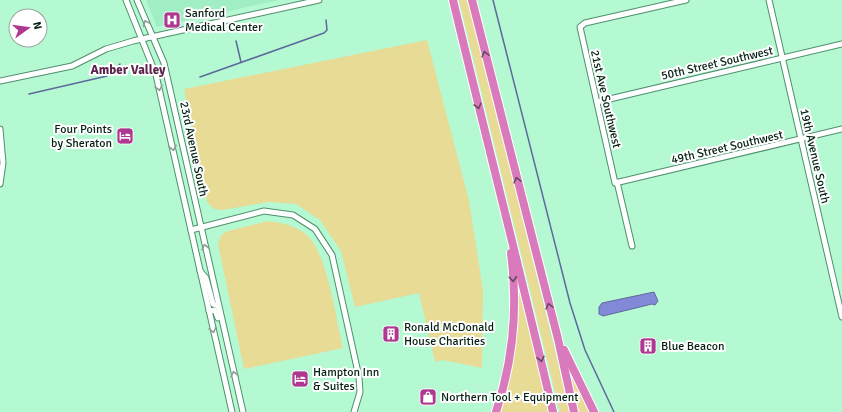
<svg xmlns="http://www.w3.org/2000/svg" width="842" height="412" font-family="Signika,sans-serif">
	<style>
		.built { fill: #a1eec4 }
		.green { fill: #e7db96 }
		.water { fill: #8388d7; stroke: #5d699c }
		.lines { fill: none; stroke-linecap: round; stroke-linejoin: round }
		.stream { stroke: #5d699c; stroke-width: 1.5 }
		.minor-casing { stroke: #4e8f6d; stroke-width: 7 }
		.highway-casing { stroke: #fff; stroke-width: 10 }
		.minor { stroke: #fff; stroke-width: 5 }
		.highway { stroke: #d97abc; stroke-width: 8 }
		.oneway { stroke: #8e9b95 }
		.oneway2 { stroke: #64495f }
		.labels { text-anchor: middle; stroke-width: 4; stroke-linejoin: round; paint-order: stroke }
		.poi-label { font-size: 12px; fill: #052113; stroke: #fff; text-anchor: start }
		.street-label { font-size: 12px; fill: #052113; stroke: #fff }
		.neighbourhood-label { font-size: 13px; font-weight: bold; fill: #5c234c; stroke: #fff }
	</style>
	<rect width="100%" height="100%" fill="#b5f9d3"/>
	<polygon class="built" points="146,0 279,0 157,27"/>
	<g class="green">
		<polygon points="459,0 469,0 570,412 560,412"/>
		<polygon points="427,40 469,201 483,290 482,368 443,360 435,362 419,293 355,307 341,251 320,220 296,204 268,202 223,210 214,209 207,202 184,89"/>
		<path d="M268 221C283 223 297 226 308 236 328 256 336 320 343 348L244 369 218 244 221 235 228 231Z"/>
		<polygon points="521,292 550,412 500,412 510,374 517,294"/>
		<polygon points="575,379 591,412 579,412 571,380"/>
	</g>
	<polygon class="water" points="654,292 658,301 655,305 652,304 603,316 599,314 599,307 602,303"/>
	<g class="lines">
		<g class="stream">
			<polyline points="493,0 570,303 585,350 614,412"/>
			<polyline points="236,41 241,62"/>
			<polyline points="200,77 324,33 327,30 326,20"/>
			<polyline points="29,94 107,76 113,72 120,64"/>
		</g>
		<g class="minor-casing">
			<g id="minor">
				<polyline points="126,0 156,75 232,412"/>
				<polyline points="137,0 164,63 243,412"/>
				<polyline points="686,0 585,23 580,27 615,183 842,129"/>
				<polyline points="769,0 842,317"/>
				<polyline points="0,81 72,66 106,49 133,41 319,0"/>
				<polyline points="597,102 842,44"/>
				<polyline points="0,129 3,163 0,184"/>
				<polyline points="617,182 632,246"/>
				<polyline points="191,230 264,211 293,215 315,229 332,255 359,377 360,392 354,412"/>
				<polyline points="200,271 206,278 213,304 218,306"/>
				<polyline points="209,311 215,310 218,318"/>
			</g>
		</g>
		<g class="highway-casing">
			<g id="highway">
				<path d="M453 0C486 138 521 274 553 412"/>
				<polyline points="472,0 558,339 574,412"/>
				<polyline points="564,350 594,412"/>
				<path d="M496 412C513 361 518 306 511 253"/>
			</g>
		</g>
		<use href="#minor" class="minor"/>
		<use href="#highway" class="highway"/>
	</g>
	<defs><path id="oneway-chevron" d="M-2-3.5L2.5 0L-2 3.5" fill="none" stroke-width="1.6" stroke-linecap="round" stroke-linejoin="round"/></defs>
	<g class="oneway">
		<use href="#oneway-chevron" transform="translate(146 23) rotate(-114)"/>
		<use href="#oneway-chevron" transform="translate(159 88) rotate(77)"/>
		<use href="#oneway-chevron" transform="translate(173 148) rotate(78)"/>
		<use href="#oneway-chevron" transform="translate(205 247) rotate(-103)"/>
		<use href="#oneway-chevron" transform="translate(213 330) rotate(77)"/>
		<use href="#oneway-chevron" transform="translate(234 374) rotate(-103)"/>
	</g>
	<g class="oneway2">
		<use href="#oneway-chevron" transform="translate(485 54) rotate(-104)"/>
		<use href="#oneway-chevron" transform="translate(478 106) rotate(76)"/>
		<use href="#oneway-chevron" transform="translate(517 180) rotate(-104)"/>
		<use href="#oneway-chevron" transform="translate(513 279) rotate(87)"/>
		<use href="#oneway-chevron" transform="translate(549 306) rotate(-105)"/>
		<use href="#oneway-chevron" transform="translate(541 359) rotate(77)"/>
	</g>
	<defs>
		<g id="hospital-square" transform="scale(0.9)"><rect x="-9" y="-9" width="18" height="18" rx="4" fill="#ae3890" stroke="#fff"/><path d="M-5-5h3v3.5h4V-5h3V5h-3V1.5h-4V5h-3Z" fill="#fff"/></g>
		<g id="hotel-square" transform="scale(0.9)"><rect x="-9" y="-9" width="18" height="18" rx="4" fill="#ae3890" stroke="#fff"/><path d="M-6-4.5h1.5V1H6V5H4.5V3h-9V5H-6ZM-4 0a1.8 1.8 0 1 1 3.6 0ZM.5 0V-2.5h3Q6-2.5 6 0Z" fill="#fff"/></g>
		<g id="building-square" transform="scale(0.9)"><rect x="-9" y="-9" width="18" height="18" rx="4" fill="#ae3890" stroke="#fff"/><path d="M-4-6H4V6H1V3H-1V6H-4ZM-2.5-4.3h1.7v1.8h-1.7ZM.8-4.3h1.7v1.8H.8ZM-2.5-1h1.7V.8h-1.7ZM.8-1h1.7V.8H.8Z" fill="#fff"/></g>
		<g id="shop-square" transform="scale(0.9)"><rect x="-9" y="-9" width="18" height="18" rx="4" fill="#ae3890" stroke="#fff"/><path d="M-5-2.5h2.3a2.7 3.5 0 0 1 5.4 0H5L5.5 6h-11ZM-1.5-2.5h3a1.5 2.3 0 0 0-3 0Z" fill="#fff"/></g>
	</defs>
	<g fill-rule="evenodd">
		<use href="#hospital-square" x="172" y="20"/>
		<use href="#hotel-square" x="125" y="136"/>
		<use href="#building-square" x="391" y="334"/>
		<use href="#building-square" x="648" y="346"/>
		<use href="#hotel-square" x="300" y="379"/>
		<use href="#shop-square" x="428" y="397"/>
	</g>
	<g class="labels">
		<g class="poi-label">
			<text x="185" y="17">Sanford<tspan x="185" dy="14">Medical Center</tspan></text>
			<text x="112" y="133" text-anchor="end">Four Points<tspan x="112" dy="14">by Sheraton</tspan></text>
			<text x="404" y="331">Ronald McDonald<tspan x="404" dy="14">House Charities</tspan></text>
			<text x="661" y="350">Blue Beacon</text>
			<text x="313" y="376">Hampton Inn<tspan x="313" dy="14">&amp; Suites</tspan></text>
			<text x="441" y="401">Northern Tool + Equipment</text>
		</g>
		<g class="street-label">
			<text transform="translate(717 63) rotate(-13)" y="4">50th Street Southwest</text>
			<text transform="translate(606 99) rotate(77)" y="4">21st Ave Southwest</text>
			<text transform="translate(727 147) rotate(-13)" y="4">49th Street Southwest</text>
			<text transform="translate(194 149) rotate(78)" y="4">23rd Avenue South</text>
			<text transform="translate(815 156) rotate(77)" y="4">19th Avenue South</text>
		</g>
		<g class="neighbourhood-label">
			<text x="128" y="74">Amber Valley</text>
		</g>
	</g>
	<g transform="translate(28 28) rotate(76)"><circle r="19" fill="#ffffff" stroke="#9ba6a1"/>
	<path d="M0-3L7 15L0 10L-7 15Z" fill="#ae3890"/>
	<text y="-6" font-size="11" font-weight="bold" text-anchor="middle" fill="#052113">N</text>
	</g>
</svg>
